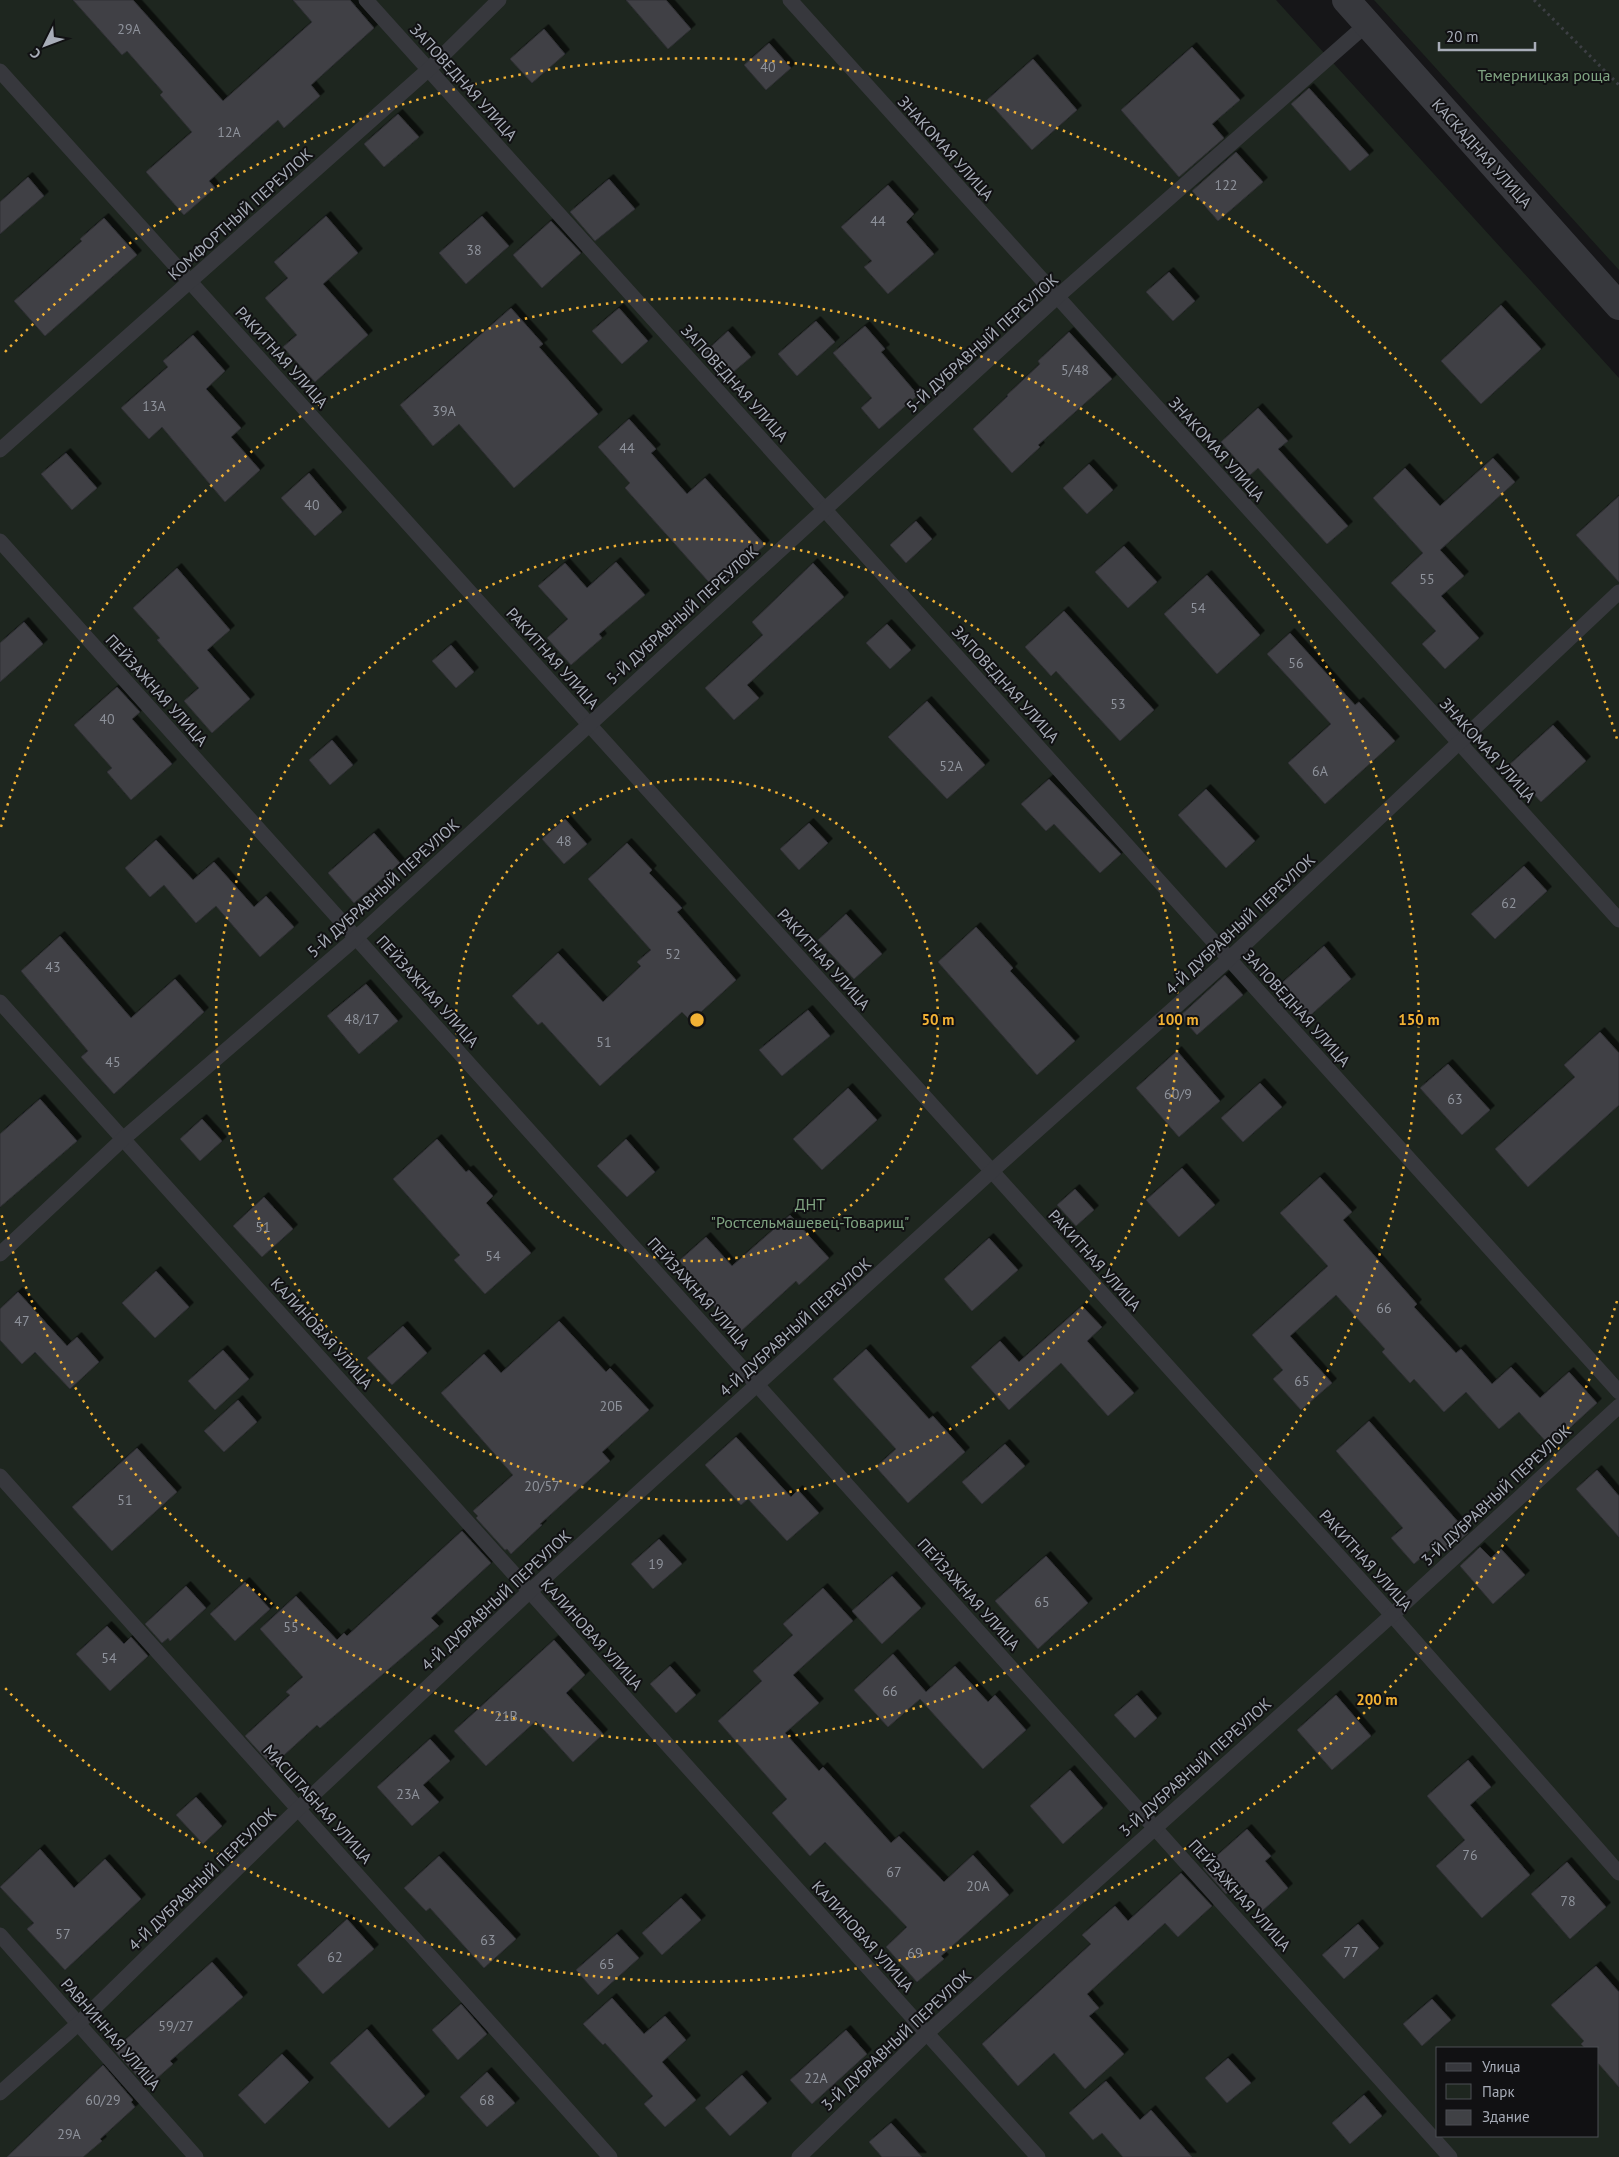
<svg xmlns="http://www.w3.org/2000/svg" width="1619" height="2157" font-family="'PT Sans',sans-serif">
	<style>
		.green { fill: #1e261f; fill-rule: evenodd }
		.building { fill: #404145; stroke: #303034; filter: url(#shadow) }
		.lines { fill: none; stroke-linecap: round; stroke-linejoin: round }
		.path { stroke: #3d3f44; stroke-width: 3; stroke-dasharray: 2.5 4; stroke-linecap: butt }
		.service { stroke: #37383d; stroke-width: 15 }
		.tertiary { stroke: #37383d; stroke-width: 28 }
		.ring { fill: none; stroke: #f2b134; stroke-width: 2.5; stroke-dasharray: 2.5 5 }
		.labels { text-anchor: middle; stroke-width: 4; stroke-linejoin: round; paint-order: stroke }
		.number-label { font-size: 14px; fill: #8e929b }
		.park-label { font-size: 16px; fill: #7fa381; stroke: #111113 }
		.street-label { font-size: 16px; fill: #a8adb8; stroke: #111113 }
		.centre { fill: #f2b134; stroke: #111113; stroke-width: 2.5 }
		.ring-label { font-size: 15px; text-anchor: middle; font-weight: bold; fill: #f2b134; stroke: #111113; stroke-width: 4; stroke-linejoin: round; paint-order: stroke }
	</style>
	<defs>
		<filter id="shadow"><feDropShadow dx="4.5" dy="-4.5" stdDeviation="0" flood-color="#0009"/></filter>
	</defs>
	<rect width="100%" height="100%" fill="#161618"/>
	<g class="green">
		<path d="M0 0H1276L1619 378V2157H0ZM1438 2048H1598V2136H1438Z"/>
		<polygon points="1374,0 1619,0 1619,270"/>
	</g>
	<g class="building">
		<polygon points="73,0 133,0 223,101 312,22 293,0 350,0 374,28 311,85 320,96 284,128 278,120 209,181 215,188 184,215 146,172 192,132 160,95 163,92 127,51 122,55"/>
		<polygon points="626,0 666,0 691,29 668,49"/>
		<polygon points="544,29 565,54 532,83 510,59"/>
		<polygon points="769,43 791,68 766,90 744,65"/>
		<polygon points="1192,47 1240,100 1212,124 1224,138 1179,177 1121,110"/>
		<polygon points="1033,59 1077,110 1032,150 987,100"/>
		<polygon points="1309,88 1369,155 1350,171 1291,104"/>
		<polygon points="398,114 419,137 384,167 364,144"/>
		<polygon points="1236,152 1263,182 1218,221 1192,191"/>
		<polygon points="28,177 44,196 0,234 0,202"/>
		<polygon points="609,179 635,209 595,241 570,212"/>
		<polygon points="888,185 914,214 906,222 934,254 888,294 864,267 872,261 841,227"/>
		<polygon points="326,216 358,253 323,284 368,335 315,382 283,347 297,335 265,298 288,278 274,262"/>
		<polygon points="482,216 509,246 466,284 439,253"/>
		<polygon points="104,218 137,255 45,336 14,301 82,241 80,239"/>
		<polygon points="551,221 581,253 542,288 513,255"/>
		<polygon points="1169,272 1195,301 1173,321 1146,292"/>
		<polygon points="1501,305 1541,349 1481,404 1441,361"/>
		<polygon points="511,308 543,344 539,347 598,414 514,488 459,424 433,446 400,405"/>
		<polygon points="619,308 648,341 622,364 592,331"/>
		<polygon points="816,321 835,342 797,376 778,354"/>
		<polygon points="865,326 885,349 881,352 918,395 879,429 861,408 872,398 833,353"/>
		<polygon points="728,331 751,357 726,378 704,353"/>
		<polygon points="1069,332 1112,379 1038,445 1040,447 1012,473 973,429 1008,396 1007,395 1040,364 1038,361"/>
		<polygon points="193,335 225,371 206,389 241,428 231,437 260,470 225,502 162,427 149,439 121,408 168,367 163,361"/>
		<polygon points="1258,408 1288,441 1278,449 1348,526 1327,544 1258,468 1250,475 1221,442"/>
		<polygon points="629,419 656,449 651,453 687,494 705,478 765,545 715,589 625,488 630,483 598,447"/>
		<polygon points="66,453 97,488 72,510 41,474"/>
		<polygon points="1493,458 1515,482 1440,550 1464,576 1441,596 1479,638 1445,669 1422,644 1436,631 1391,583 1423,553 1373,498 1405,468 1440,506"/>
		<polygon points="1089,464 1113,490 1087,514 1063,488"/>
		<polygon points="309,473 342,512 315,536 281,498"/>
		<polygon points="1619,496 1619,582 1576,535"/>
		<polygon points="916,521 932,539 906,563 890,545"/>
		<polygon points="1124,546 1157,582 1128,608 1095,572"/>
		<polygon points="616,562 645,595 599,634 602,638 571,665 547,638 568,619 538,586 565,563 587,588"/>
		<polygon points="813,563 844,597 747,685 759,698 734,720 705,688 763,635 752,622"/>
		<polygon points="177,568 230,630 207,650 250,699 212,733 184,701 199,688 157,640 160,638 133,608"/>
		<polygon points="1207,575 1260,635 1217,674 1164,614"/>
		<polygon points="1064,611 1154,710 1120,741 1056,671 1051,676 1025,647"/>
		<polygon points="24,622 43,644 0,682 0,643"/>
		<polygon points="887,624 911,650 890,669 866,643"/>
		<polygon points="1290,633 1355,705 1359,702 1395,741 1325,804 1288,763 1331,724 1267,654"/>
		<polygon points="451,645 474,672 456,688 432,661"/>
		<polygon points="117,687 140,712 132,719 172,764 131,800 107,772 112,768 74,725"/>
		<polygon points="927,701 985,765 947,799 888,737"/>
		<polygon points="1553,725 1586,761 1541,802 1508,766"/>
		<polygon points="332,740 353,765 330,785 309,760"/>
		<polygon points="1049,779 1121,854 1100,873 1054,824 1046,831 1021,804"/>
		<polygon points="1206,789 1255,841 1226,868 1178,815"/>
		<polygon points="565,819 587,844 564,864 542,839"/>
		<polygon points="809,823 828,843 799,870 780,849"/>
		<polygon points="374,833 400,863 354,903 328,873"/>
		<polygon points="156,840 193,880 214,862 254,907 266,896 294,927 260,957 216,906 196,923 164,885 150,897 125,868"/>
		<polygon points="627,843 652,870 649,873 682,908 677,912 736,980 691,1021 682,1012 600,1086 542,1022 538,1025 512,996 558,953 603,1002 641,966 637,962 651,950 588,879"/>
		<polygon points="1524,866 1547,891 1495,939 1471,914"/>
		<polygon points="846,914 882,954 854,979 818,940"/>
		<polygon points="976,927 1013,968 1010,971 1075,1041 1037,1075 938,962"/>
		<polygon points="60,936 131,1018 175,979 204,1012 114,1094 81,1057 88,1051 21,971"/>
		<polygon points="1324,946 1351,979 1305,1020 1276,988"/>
		<polygon points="1225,975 1243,995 1197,1035 1180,1016"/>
		<polygon points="366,984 398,1021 359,1054 327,1016"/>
		<polygon points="808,1010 830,1036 782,1076 759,1050"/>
		<polygon points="1600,1032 1619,1053 1619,1105 1528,1187 1495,1149 1575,1077 1564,1065"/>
		<polygon points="1177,1051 1220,1101 1179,1137 1136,1088"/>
		<polygon points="1448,1064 1490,1110 1462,1135 1420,1088"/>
		<polygon points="1260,1083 1282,1107 1243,1142 1221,1118"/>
		<polygon points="848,1088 877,1120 822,1170 793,1139"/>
		<polygon points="40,1099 77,1141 0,1207 0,1134"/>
		<polygon points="202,1119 222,1141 200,1161 180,1139"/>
		<polygon points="437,1139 466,1172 469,1170 493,1196 486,1203 531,1253 485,1294 454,1260 460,1255 393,1179"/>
		<polygon points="626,1139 655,1172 627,1197 597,1166"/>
		<polygon points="1182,1168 1215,1205 1179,1237 1146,1200"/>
		<polygon points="1320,1177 1352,1212 1343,1220 1417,1304 1414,1307 1456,1353 1461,1349 1492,1384 1511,1367 1540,1398 1569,1372 1597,1403 1550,1446 1519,1412 1499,1429 1466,1392 1444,1412 1414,1379 1410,1383 1382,1352 1385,1349 1336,1295 1290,1336 1332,1383 1301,1410 1273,1379 1283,1370 1252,1335 1328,1266 1280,1213"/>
		<polygon points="1075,1189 1094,1210 1076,1226 1057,1205"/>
		<polygon points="264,1197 293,1229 262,1257 233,1226"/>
		<polygon points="790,1215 829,1258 799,1285 796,1281 739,1333 704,1295 707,1292 679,1261 706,1237 732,1266"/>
		<polygon points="989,1238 1018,1270 972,1311 944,1279"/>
		<polygon points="156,1271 189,1307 155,1338 122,1303"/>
		<polygon points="18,1292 67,1346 77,1337 99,1362 70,1389 35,1352 22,1364 0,1340 0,1309"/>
		<polygon points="1082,1306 1102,1327 1087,1341 1134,1393 1108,1416 1061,1363 1009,1410 971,1367 1000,1341 1019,1362"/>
		<polygon points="559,1321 606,1372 610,1368 649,1410 602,1452 610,1461 540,1524 542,1525 511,1554 507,1549 505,1550 476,1518 478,1516 473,1511 513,1475 441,1393 484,1354 501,1373"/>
		<polygon points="403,1326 427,1353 392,1385 367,1358"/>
		<polygon points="866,1349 929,1419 933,1416 965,1452 908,1503 876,1467 896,1449 833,1379"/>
		<polygon points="223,1350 249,1379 215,1410 188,1381"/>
		<polygon points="238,1400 257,1422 224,1452 204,1431"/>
		<polygon points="1369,1421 1468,1533 1447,1551 1439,1542 1414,1564 1391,1538 1403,1528 1336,1451"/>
		<polygon points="736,1437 791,1497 798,1490 819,1513 787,1541 748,1499 741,1505 705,1465"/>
		<polygon points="1005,1444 1025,1466 982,1504 962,1482"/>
		<polygon points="137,1448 177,1492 112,1551 72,1507"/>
		<polygon points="1597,1470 1619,1496 1619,1537 1576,1489"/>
		<polygon points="462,1531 491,1563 431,1618 439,1626 320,1728 317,1725 272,1766 245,1736 290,1695 286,1692 303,1677 260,1629 296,1596 337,1640 344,1633 347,1636"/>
		<polygon points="659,1539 682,1564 653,1589 631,1564"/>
		<polygon points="1480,1547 1491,1558 1501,1549 1525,1575 1493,1604 1460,1566"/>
		<polygon points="1046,1556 1088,1603 1038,1649 995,1601"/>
		<polygon points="892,1576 921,1608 882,1644 852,1611"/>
		<polygon points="245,1582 270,1609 235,1641 210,1614"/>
		<polygon points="186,1586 206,1608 170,1641 168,1638 162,1643 145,1624"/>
		<polygon points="823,1588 853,1621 793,1675 819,1703 785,1733 819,1771 823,1767 891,1843 899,1836 944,1882 973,1855 1009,1895 941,1956 944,1959 917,1982 886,1947 907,1927 825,1842 810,1856 772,1813 787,1799 718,1721 762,1681 753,1671 793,1635 783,1624"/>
		<polygon points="107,1626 124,1644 131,1637 148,1656 110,1691 76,1654"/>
		<polygon points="554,1640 585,1675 566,1693 603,1734 573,1762 536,1721 486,1766 454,1731"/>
		<polygon points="893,1654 926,1692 955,1666 988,1702 995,1695 1026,1730 983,1769 920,1699 888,1727 854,1690"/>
		<polygon points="670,1666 696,1695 676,1713 650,1684"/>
		<polygon points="1137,1695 1157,1718 1135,1738 1114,1715"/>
		<polygon points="1336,1695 1371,1736 1332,1770 1297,1730"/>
		<polygon points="430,1739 450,1761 423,1785 439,1802 412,1826 377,1787"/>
		<polygon points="1468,1760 1491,1787 1470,1805 1530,1875 1482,1918 1436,1866 1465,1840 1427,1796"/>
		<polygon points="1070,1770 1103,1808 1063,1844 1030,1806"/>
		<polygon points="196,1797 222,1826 203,1844 176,1815"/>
		<polygon points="1247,1829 1271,1856 1265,1861 1288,1888 1262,1911 1238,1883 1226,1894 1203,1868"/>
		<polygon points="40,1849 74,1888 105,1859 141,1899 65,1970 27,1929 34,1923 0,1887"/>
		<polygon points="439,1856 516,1939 484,1968 430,1908 426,1911 404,1888"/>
		<polygon points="1567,1862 1606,1907 1570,1939 1531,1894"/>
		<polygon points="1181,1873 1212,1906 1178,1937 1165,1923 1087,1994 1099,2008 1089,2016 1124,2054 1085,2089 1054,2053 1018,2086 982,2044 1091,1944 1082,1935 1115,1906 1128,1921"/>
		<polygon points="681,1898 701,1920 662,1955 642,1933"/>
		<polygon points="347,1919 374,1949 323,1994 297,1965"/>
		<polygon points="1358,1924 1379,1948 1344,1979 1322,1955"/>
		<polygon points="617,1934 639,1958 598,1995 576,1970"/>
		<polygon points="212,1962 243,1997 170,2061 173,2064 147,2087 114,2050"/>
		<polygon points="1596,1966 1619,1992 1619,2087 1598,2063 1598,2048 1585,2048 1581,2044 1584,2041 1551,2005"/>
		<polygon points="612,1998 644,2034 665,2016 686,2040 662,2062 696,2100 665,2127 644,2104 653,2096 605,2043 603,2045 583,2024"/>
		<polygon points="1432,1999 1451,2020 1422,2046 1403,2024"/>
		<polygon points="461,2004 487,2034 458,2060 432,2030"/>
		<polygon points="367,2029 425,2096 389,2128 330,2063"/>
		<polygon points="846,2030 867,2054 812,2104 790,2080"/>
		<polygon points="282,2054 309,2082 265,2124 238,2095"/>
		<polygon points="1228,2058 1251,2083 1227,2103 1205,2078"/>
		<polygon points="103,2065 133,2100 131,2102 135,2107 100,2139 102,2141 83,2157 7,2157"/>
		<polygon points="487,2072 515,2103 487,2127 460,2097"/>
		<polygon points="742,2075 767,2103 730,2136 705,2108"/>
		<polygon points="1106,2081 1140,2120 1151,2110 1192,2157 1123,2157 1102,2133 1093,2140 1069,2113"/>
		<polygon points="1364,2095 1382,2116 1350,2144 1332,2123"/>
		<polygon points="891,2123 922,2157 882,2157 869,2142"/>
	</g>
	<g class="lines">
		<polyline class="path" points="1534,0 1619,85"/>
		<g class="service">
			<polyline points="366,0 1619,1392"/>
			<polyline points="790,0 1619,920"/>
			<polyline points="0,71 1392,1615 1619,1873"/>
			<polyline points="0,450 429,69 499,0"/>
			<polyline points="0,541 1450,2157"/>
			<polyline points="0,1002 1038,2157"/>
			<polyline points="0,1254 123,1139 356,938 1057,297 1367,24"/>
			<polyline points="0,1476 610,2157"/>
			<polyline points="0,1935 196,2157"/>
			<polyline points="0,2093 79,2023 299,1808 530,1591 992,1171 1229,959 1619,592"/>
			<polyline points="799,2157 927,2033 1392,1615 1619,1406"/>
		</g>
		<polyline class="tertiary" points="1346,0 1619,306"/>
	</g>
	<g class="ring">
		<circle cx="697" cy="1020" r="241"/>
		<circle cx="697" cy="1020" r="481"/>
		<path d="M1 827A722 722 0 1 1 1 1213"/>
		<path d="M1617 1301A962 962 0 0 1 5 1688M5 352A962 962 0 0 1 1617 739"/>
	</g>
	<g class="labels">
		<g class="number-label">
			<text x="129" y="34">29А</text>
			<text x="768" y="72">40</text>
			<text x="229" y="137">12А</text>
			<text x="1226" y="190">122</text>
			<text x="878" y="226">44</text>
			<text x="474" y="255">38</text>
			<text x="1075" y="375">5/48</text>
			<text x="154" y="411">13А</text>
			<text x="444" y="416">39А</text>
			<text x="627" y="453">44</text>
			<text x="312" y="510">40</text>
			<text x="1427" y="584">55</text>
			<text x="1198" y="613">54</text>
			<text x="1296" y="668">56</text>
			<text x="1118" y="709">53</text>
			<text x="107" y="724">40</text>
			<text x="951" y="771">52А</text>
			<text x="1320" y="776">6А</text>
			<text x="564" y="846">48</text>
			<text x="1509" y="908">62</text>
			<text x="673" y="959">52</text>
			<text x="53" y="972">43</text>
			<text x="362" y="1024">48/17</text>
			<text x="604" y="1047">51</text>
			<text x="113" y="1067">45</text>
			<text x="1178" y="1099">60/9</text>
			<text x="1455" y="1104">63</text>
			<text x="263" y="1232">51</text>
			<text x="493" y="1261">54</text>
			<text x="1384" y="1313">66</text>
			<text x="22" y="1326">47</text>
			<text x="1302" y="1386">65</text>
			<text x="611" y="1411">20Б</text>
			<text x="542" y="1491">20/57</text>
			<text x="125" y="1505">51</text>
			<text x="656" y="1569">19</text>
			<text x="1042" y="1607">65</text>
			<text x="291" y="1632">55</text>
			<text x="109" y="1663">54</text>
			<text x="890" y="1696">66</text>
			<text x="506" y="1721">21В</text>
			<text x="408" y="1799">23А</text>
			<text x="1470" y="1860">76</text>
			<text x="894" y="1877">67</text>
			<text x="978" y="1891">20А</text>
			<text x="1568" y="1906">78</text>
			<text x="63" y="1939">57</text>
			<text x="488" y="1945">63</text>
			<text x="1351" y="1957">77</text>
			<text x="915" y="1958">69</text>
			<text x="335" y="1962">62</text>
			<text x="607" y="1969">65</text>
			<text x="176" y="2031">59/27</text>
			<text x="816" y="2083">22А</text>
			<text x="103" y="2105">60/29</text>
			<text x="487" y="2105">68</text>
			<text x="69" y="2139">29А</text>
		</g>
		<g class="park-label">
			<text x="1544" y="81">Темерницкая роща</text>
			<text x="810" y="1210">ДНТ<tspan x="810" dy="18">"Ростсельмашевец-Товарищ"</tspan></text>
		</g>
		<g class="street-label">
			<text transform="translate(464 82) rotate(48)" y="6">ЗАПОВЕДНАЯ УЛИЦА</text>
			<text transform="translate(946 148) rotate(48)" y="6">ЗНАКОМАЯ УЛИЦА</text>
			<text transform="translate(1482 153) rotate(48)" y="6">КАСКАДНАЯ УЛИЦА</text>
			<text transform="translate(240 214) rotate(-42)" y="6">КОМФОРТНЫЙ ПЕРЕУЛОК</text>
			<text transform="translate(982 343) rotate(-42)" y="6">5-Й ДУБРАВНЫЙ ПЕРЕУЛОК</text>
			<text transform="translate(282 357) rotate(48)" y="6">РАКИТНАЯ УЛИЦА</text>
			<text transform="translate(735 383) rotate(48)" y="6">ЗАПОВЕДНАЯ УЛИЦА</text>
			<text transform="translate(1217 449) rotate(48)" y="6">ЗНАКОМАЯ УЛИЦА</text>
			<text transform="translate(682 615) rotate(-42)" y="6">5-Й ДУБРАВНЫЙ ПЕРЕУЛОК</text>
			<text transform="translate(553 658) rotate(48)" y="6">РАКИТНАЯ УЛИЦА</text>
			<text transform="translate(1006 684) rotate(48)" y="6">ЗАПОВЕДНАЯ УЛИЦА</text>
			<text transform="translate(157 690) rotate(48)" y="6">ПЕЙЗАЖНАЯ УЛИЦА</text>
			<text transform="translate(1488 750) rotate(48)" y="6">ЗНАКОМАЯ УЛИЦА</text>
			<text transform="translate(383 888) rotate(-42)" y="6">5-Й ДУБРАВНЫЙ ПЕРЕУЛОК</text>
			<text transform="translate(1240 924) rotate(-43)" y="6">4-Й ДУБРАВНЫЙ ПЕРЕУЛОК</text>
			<text transform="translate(824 959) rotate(48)" y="6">РАКИТНАЯ УЛИЦА</text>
			<text transform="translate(428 991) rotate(48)" y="6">ПЕЙЗАЖНАЯ УЛИЦА</text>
			<text transform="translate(1297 1008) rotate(48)" y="6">ЗАПОВЕДНАЯ УЛИЦА</text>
			<text transform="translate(1095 1260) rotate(48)" y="6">РАКИТНАЯ УЛИЦА</text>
			<text transform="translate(699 1293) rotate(48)" y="6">ПЕЙЗАЖНАЯ УЛИЦА</text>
			<text transform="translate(795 1327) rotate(-42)" y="6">4-Й ДУБРАВНЫЙ ПЕРЕУЛОК</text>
			<text transform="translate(322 1333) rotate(48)" y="6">КАЛИНОВАЯ УЛИЦА</text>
			<text transform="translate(1496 1495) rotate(-43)" y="6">3-Й ДУБРАВНЫЙ ПЕРЕУЛОК</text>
			<text transform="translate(1366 1560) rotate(48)" y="6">РАКИТНАЯ УЛИЦА</text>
			<text transform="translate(969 1594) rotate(48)" y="6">ПЕЙЗАЖНАЯ УЛИЦА</text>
			<text transform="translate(496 1600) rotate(-43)" y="6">4-Й ДУБРАВНЫЙ ПЕРЕУЛОК</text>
			<text transform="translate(592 1634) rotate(48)" y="6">КАЛИНОВАЯ УЛИЦА</text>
			<text transform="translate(1195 1767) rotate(-42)" y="6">3-Й ДУБРАВНЫЙ ПЕРЕУЛОК</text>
			<text transform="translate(318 1804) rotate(48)" y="6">МАСШТАБНАЯ УЛИЦА</text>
			<text transform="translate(202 1879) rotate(-44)" y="6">4-Й ДУБРАВНЫЙ ПЕРЕУЛОК</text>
			<text transform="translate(1240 1895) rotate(48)" y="6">ПЕЙЗАЖНАЯ УЛИЦА</text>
			<text transform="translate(863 1936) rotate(48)" y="6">КАЛИНОВАЯ УЛИЦА</text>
			<text transform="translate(111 2034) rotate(49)" y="6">РАВНИННАЯ УЛИЦА</text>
			<text transform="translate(896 2040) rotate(-43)" y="6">3-Й ДУБРАВНЫЙ ПЕРЕУЛОК</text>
		</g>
	</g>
	<circle cx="697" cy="1020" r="8" class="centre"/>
	<g class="ring-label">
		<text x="938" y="1025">50 m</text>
		<text x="1178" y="1025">100 m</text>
		<text x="1419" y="1025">150 m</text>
		<text x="1377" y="1705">200 m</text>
	</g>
	<rect x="1436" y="2047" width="162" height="90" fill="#111113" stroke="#4d4f55"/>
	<rect x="1446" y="2063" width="25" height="8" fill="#37383d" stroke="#4d4f55"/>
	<text x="1482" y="2072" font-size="15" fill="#a8adb8">Улица</text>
	<rect x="1446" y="2084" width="25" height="15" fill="#1e261f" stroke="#4d4f55"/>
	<text x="1482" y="2097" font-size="15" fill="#a8adb8">Парк</text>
	<rect x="1446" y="2110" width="25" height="15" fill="#404145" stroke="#4d4f55"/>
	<text x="1482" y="2122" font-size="15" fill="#a8adb8">Здание</text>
	<g transform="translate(45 45) rotate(228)" stroke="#111113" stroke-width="4" paint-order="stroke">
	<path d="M0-4L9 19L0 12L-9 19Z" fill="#a8adb8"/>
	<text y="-8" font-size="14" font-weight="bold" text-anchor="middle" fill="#a8adb8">С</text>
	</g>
	<path d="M1439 42v8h96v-8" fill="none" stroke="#a8adb8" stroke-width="2.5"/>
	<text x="1446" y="42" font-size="15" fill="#a8adb8" stroke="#111113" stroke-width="4" paint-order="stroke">20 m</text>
</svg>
